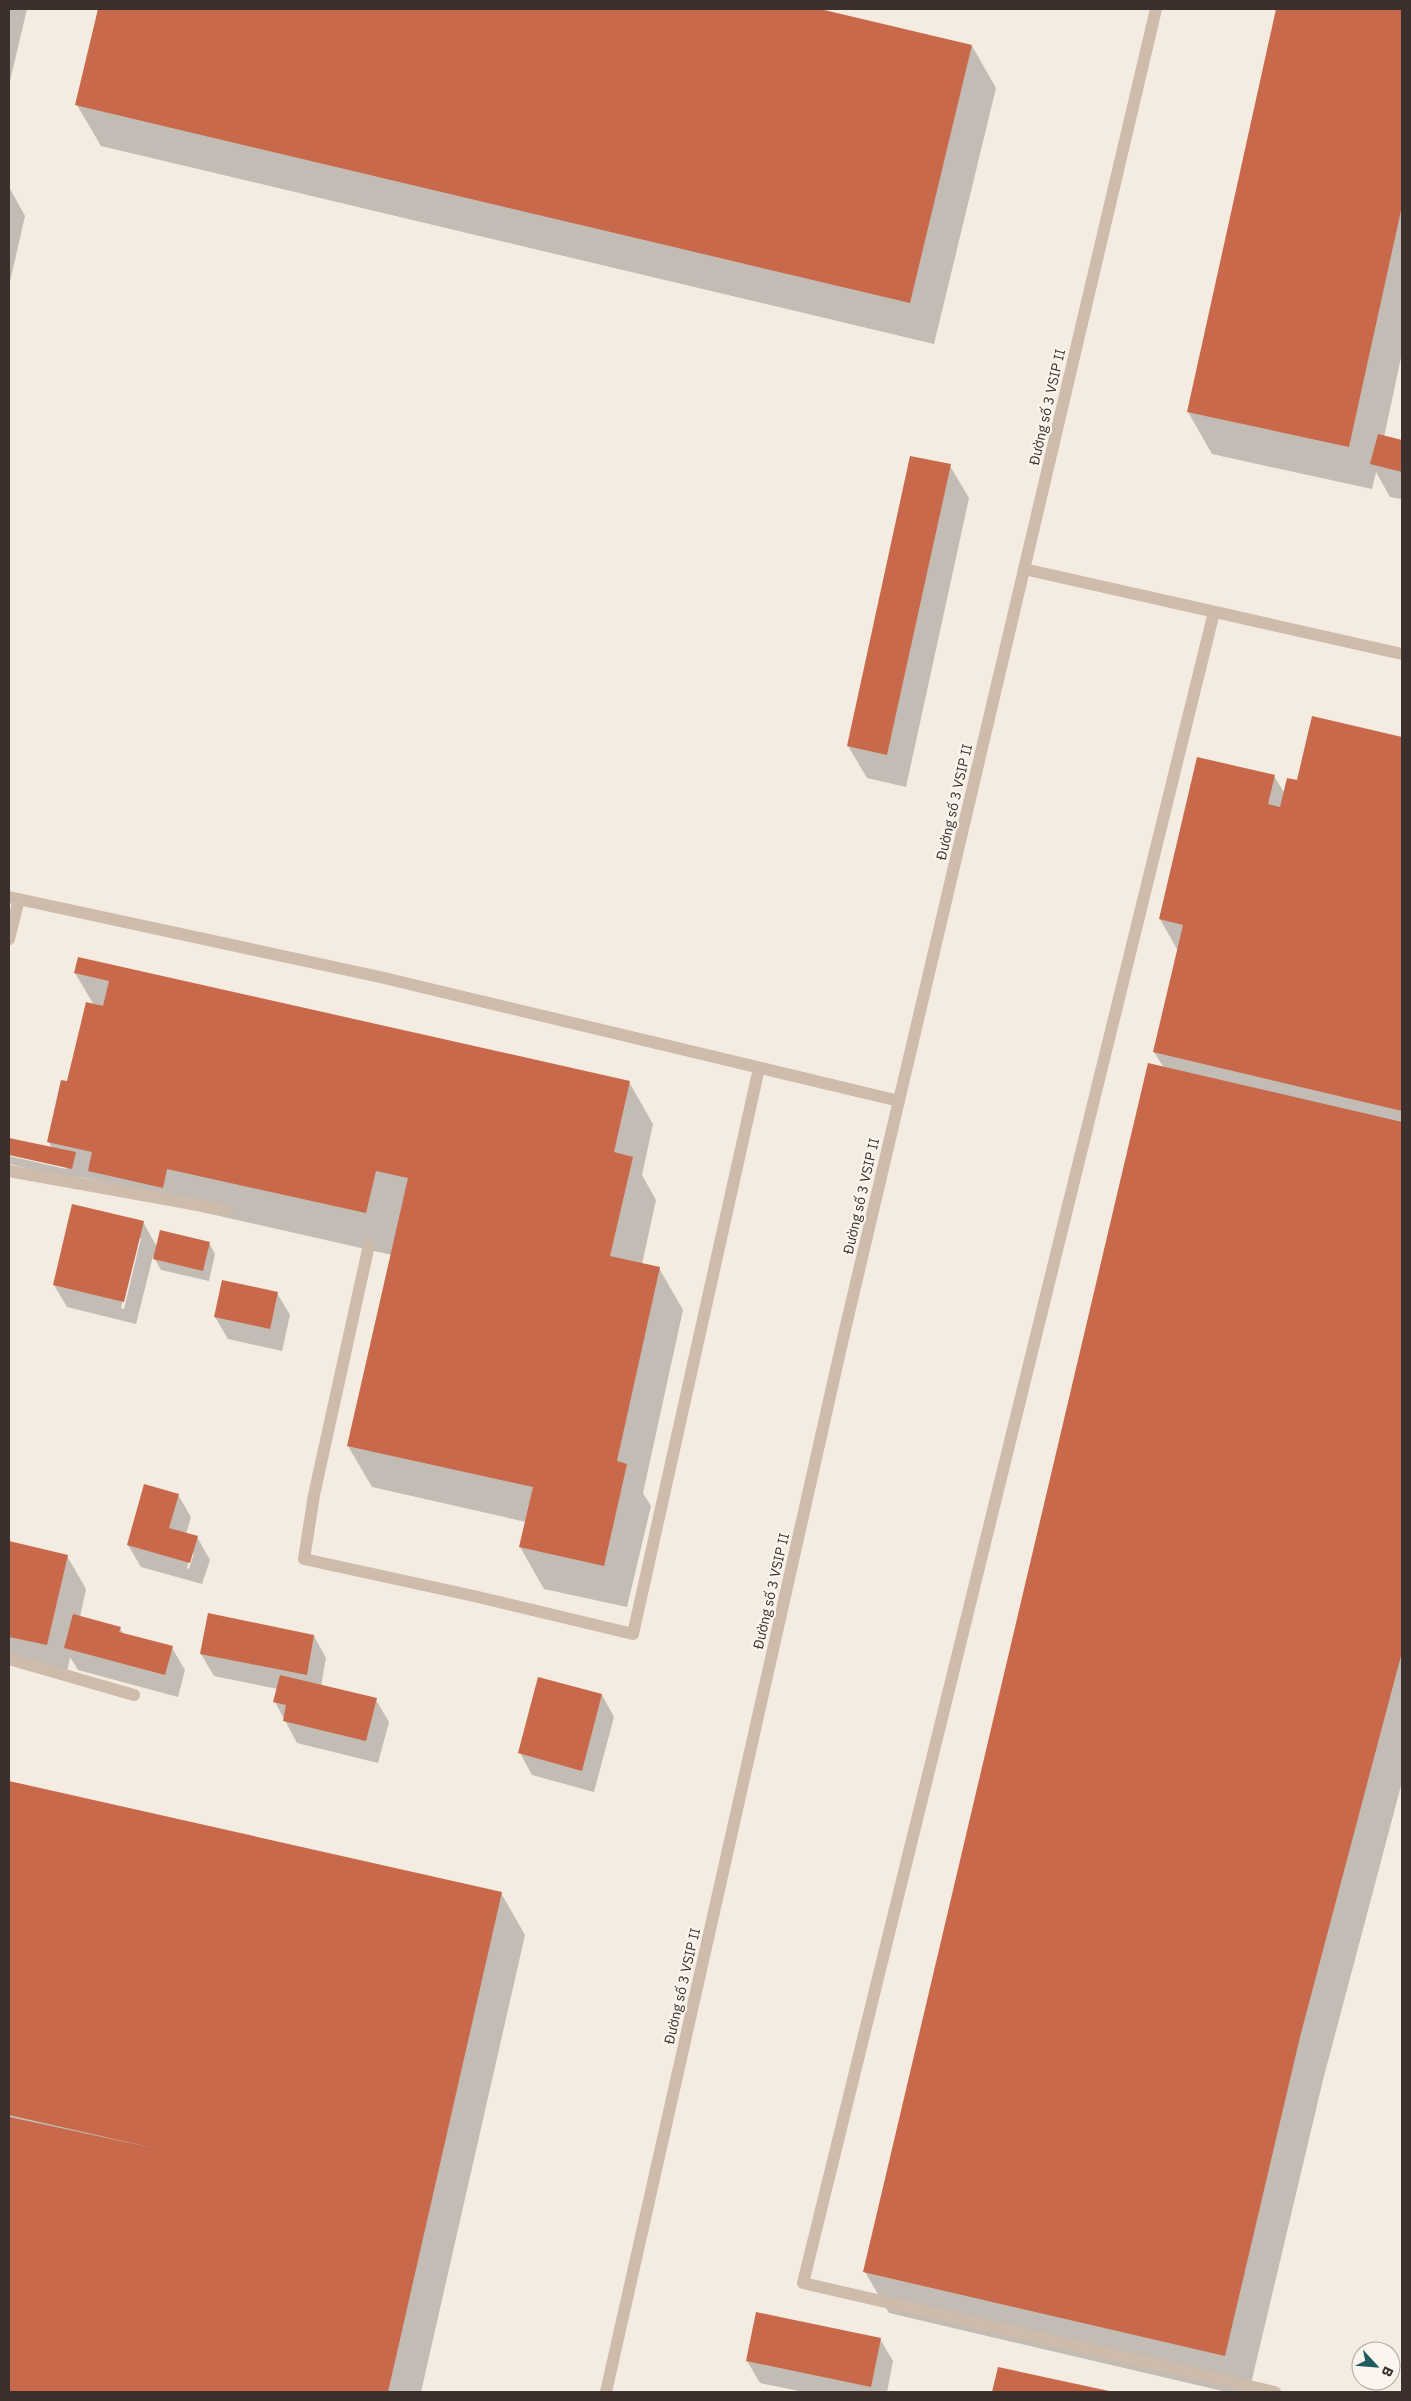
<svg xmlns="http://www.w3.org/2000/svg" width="1411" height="2401" font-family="'IBM Plex Sans',sans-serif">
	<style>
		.shadow { fill: #0003; fill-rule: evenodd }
		.building { fill: #c8694b }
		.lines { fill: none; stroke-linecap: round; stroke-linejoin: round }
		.minor { stroke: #cdbbac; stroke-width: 12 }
		.labels { text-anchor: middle; stroke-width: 4.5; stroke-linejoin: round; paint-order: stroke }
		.street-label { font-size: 14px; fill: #3b302b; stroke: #fbf5ee }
	</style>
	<rect width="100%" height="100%" fill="#f4ebe1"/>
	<g class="shadow">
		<polygon points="9,9 27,9 9,85"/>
		<polygon points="100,9 814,9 972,46 996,88 934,344 101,146 77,105"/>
		<polygon points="1277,9 1402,9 1402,353 1384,437 1402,441 1402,499 1390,497 1376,472 1372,489 1212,454 1188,412"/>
		<polygon points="9,187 25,216 9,286"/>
		<polygon points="950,466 969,498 906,787 867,778 848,746"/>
		<polygon points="1313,718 1402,738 1402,1782 1323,2080 1249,2392 1227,2392 889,2313 865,2272 1164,1068 1154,1052 1178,951 1160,919 1274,776 1285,794 1298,782"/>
		<polygon points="75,973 629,1082 653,1124 642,1175 656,1200 642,1264 659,1268 683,1310 643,1493 651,1506 627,1607 544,1589 520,1547 526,1522 372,1487 348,1446 392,1255 126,1195 94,1180 79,1177 78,1180 9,1164 9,1156 66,1169 66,1167 9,1154 9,1139 52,1148 49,1142 94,1005"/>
		<path d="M143 1222 157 1247 209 1243 215 1254 209 1281 161 1270 153 1256 136 1324 67 1307 54 1285ZM138 1238H141L124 1309 121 1308Z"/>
		<polygon points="277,1293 290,1315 282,1351 228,1339 215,1317"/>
		<path d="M178 1495 191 1517 186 1534 197 1537 210 1560 202 1584 141 1567 128 1545ZM191 1553H194L189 1569 187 1568Z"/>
		<polygon points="9,1542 67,1556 86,1589 80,1617 120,1628 124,1635 172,1648 185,1670 178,1697 78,1670 70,1657 66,1677 9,1664"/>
		<polygon points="314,1636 326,1658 321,1686 376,1700 389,1722 378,1763 297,1743 275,1702 278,1689 214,1676 201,1654"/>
		<polygon points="602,1695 614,1717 594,1792 532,1775 520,1753"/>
		<polygon points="9,1782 501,1893 525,1935 421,2392 9,2392"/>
		<polygon points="880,2339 893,2361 887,2392 804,2392 760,2383 747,2361"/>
		<polygon points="999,2369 1106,2392 994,2392"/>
	</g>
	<g class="building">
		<polygon points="98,9 820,9 972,45 910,303 75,105"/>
		<polygon points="1276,9 1402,9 1402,206 1349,447 1187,412"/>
		<polygon points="1378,434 1402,440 1402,472 1370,464"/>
		<polygon points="910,456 951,464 887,755 847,746"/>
		<polygon points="1312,716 1402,737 1402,1111 1153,1052 1183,925 1159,919 1197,757 1275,775 1268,804 1280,807 1287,778 1297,780"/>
		<polygon points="78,957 630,1081 614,1152 633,1157 610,1256 660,1267 617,1461 627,1464 604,1566 519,1547 533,1487 347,1446 408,1178 376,1171 366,1213 167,1169 163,1188 88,1171 92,1152 47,1142 61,1080 67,1081 86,1002 103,1006 109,981 74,973"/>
		<polygon points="1148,1063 1402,1122 1402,1652 1300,2037 1225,2356 863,2272"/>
		<polygon points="9,1138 76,1152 72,1169 9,1155"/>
		<polygon points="72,1204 144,1221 124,1302 53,1285"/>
		<polygon points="160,1230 210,1242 203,1271 153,1259"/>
		<polygon points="222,1280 278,1292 270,1329 214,1317"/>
		<polygon points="144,1484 179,1494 169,1528 198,1536 190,1563 127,1545"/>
		<polygon points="9,1541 68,1555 47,1645 9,1637"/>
		<polygon points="208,1613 314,1635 307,1675 200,1654"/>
		<polygon points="73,1614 121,1627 119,1632 173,1646 165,1675 64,1648"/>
		<polygon points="280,1675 377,1698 366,1741 283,1721 286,1705 273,1702"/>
		<polygon points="538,1677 602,1694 582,1771 518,1753"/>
		<polygon points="9,1781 502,1892 388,2392 9,2392 9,2117 158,2149 9,2115"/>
		<polygon points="756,2312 881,2338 871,2387 746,2361"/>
		<polygon points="998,2367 1109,2391 1109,2392 992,2392"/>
	</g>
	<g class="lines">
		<g class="minor">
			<polyline points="1024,569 1402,654"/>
			<polyline points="1214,612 803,2283 1275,2392"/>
			<polyline points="9,897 380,977 899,1101"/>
			<polyline points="9,939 19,899"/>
			<polyline points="9,1171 226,1210"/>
			<polyline points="369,1245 314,1495 304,1559 474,1596 633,1634 759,1068"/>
			<polyline points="9,1659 134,1695"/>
			<polyline points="606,2392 844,1334 1156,9"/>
		</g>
	</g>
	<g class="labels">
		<g class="street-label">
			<text transform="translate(1047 407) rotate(-77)" y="5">Đường số 3 VSIP II</text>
			<text transform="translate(954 802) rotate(-77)" y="5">Đường số 3 VSIP II</text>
			<text transform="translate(861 1196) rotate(-77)" y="5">Đường số 3 VSIP II</text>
			<text transform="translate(771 1591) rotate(-77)" y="5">Đường số 3 VSIP II</text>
			<text transform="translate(682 1986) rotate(-77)" y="5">Đường số 3 VSIP II</text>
		</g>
	</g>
	<rect width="1411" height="2401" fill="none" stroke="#3b302b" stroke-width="20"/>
	<g transform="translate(1376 2366) rotate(116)"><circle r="24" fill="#fbf5ee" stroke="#aea6a0"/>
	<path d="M0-4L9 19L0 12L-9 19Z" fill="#1f5a5e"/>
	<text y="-8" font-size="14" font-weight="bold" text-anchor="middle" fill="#3b302b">B</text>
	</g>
</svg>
